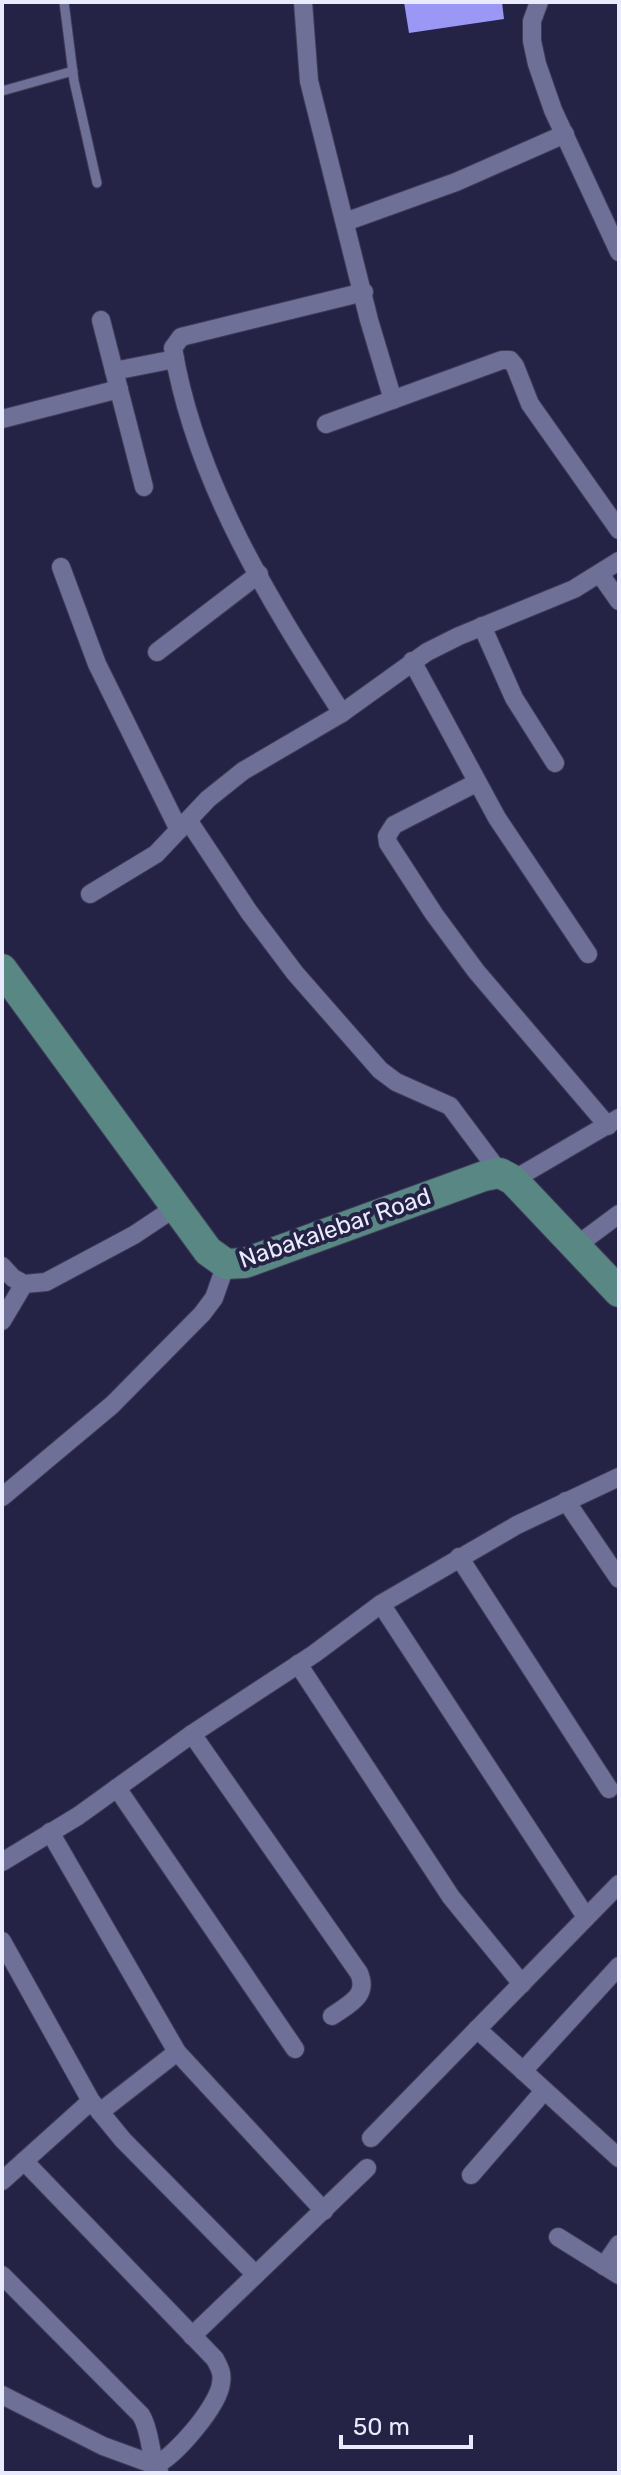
<svg xmlns="http://www.w3.org/2000/svg" width="621" height="2475" font-family="Rubik,sans-serif">
	<style>
		.building { fill: #9b98f5 }
		.lines { fill: none; stroke-linecap: round; stroke-linejoin: round }
		.service-casing { stroke: #3f3c58; stroke-width: 11 }
		.minor-casing { stroke: #3f3c58; stroke-width: 20 }
		.primary-casing { stroke: #3f3c58; stroke-width: 32 }
		.service { stroke: #6f7097; stroke-width: 9 }
		.minor { stroke: #6f7097; stroke-width: 18 }
		.primary { stroke: #598784; stroke-width: 30 }
		.labels { text-anchor: middle; stroke-width: 8; stroke-linejoin: round; paint-order: stroke }
		.street-label { font-size: 24px; fill: #e9eafc; stroke: #252345 }
	</style>
	<rect width="100%" height="100%" fill="#252345"/>
	<polygon class="building" points="404,2 502,2 504,19 409,33"/>
	<g class="lines">
		<g class="service-casing">
			<g id="service">
				<polyline points="64,2 74,81 97,183"/>
				<polyline points="2,91 73,71"/>
			</g>
		</g>
		<g class="minor-casing">
			<g id="minor">
				<polyline points="303,2 309,81 369,320 393,400"/>
				<polyline points="539,2 532,21 532,41 537,64 553,110 619,252"/>
				<polyline points="345,222 456,182 565,134"/>
				<polyline points="101,320 144,487"/>
				<polyline points="114,371 175,359"/>
				<polyline points="2,419 119,389"/>
				<polyline points="326,424 502,360 510,360 515,366 530,404 619,530"/>
				<polyline points="61,567 97,664 179,830"/>
				<polyline points="600,574 619,601"/>
				<polyline points="482,626 514,698 555,763"/>
				<polyline points="157,652 259,574"/>
				<polyline points="412,661 497,818 588,954"/>
				<path d="M342 713C270 602 195 481 173 348L181 337 364 292"/>
				<polyline points="476,783 394,825 387,836 388,843 434,914 476,971 608,1126"/>
				<polyline points="188,820 249,912 295,973 380,1070 396,1082 450,1106 500,1173"/>
				<polyline points="90,894 156,854 208,799 243,771 342,713 427,652 459,636 574,589 619,561"/>
				<polyline points="513,1180 619,1118"/>
				<polyline points="576,1246 619,1214"/>
				<polyline points="2,1266 13,1278 24,1284 46,1282 134,1235 176,1207"/>
				<polyline points="2,1321 24,1284"/>
				<polyline points="2,1497 112,1405 202,1314 214,1298 226,1264"/>
				<polyline points="566,1501 619,1579"/>
				<polyline points="459,1557 609,1789"/>
				<polyline points="381,1604 586,1917"/>
				<polyline points="298,1664 451,1897 522,1984"/>
				<path d="M192 1734 359 1973C369 1996 349 2004 332 2016"/>
				<polyline points="117,1788 295,2049"/>
				<polyline points="50,1832 177,2052 324,2211"/>
				<polyline points="2,1862 78,1816 192,1734 314,1654 381,1604 517,1525 619,1477"/>
				<polyline points="2,1941 91,2101 123,2140 255,2274"/>
				<polyline points="477,2029 619,2158"/>
				<polyline points="523,2071 619,1966"/>
				<polyline points="100,2112 177,2052"/>
				<polyline points="371,2138 619,1884"/>
				<polyline points="471,2175 544,2091"/>
				<polyline points="2,2181 91,2101"/>
				<polyline points="558,2237 619,2275"/>
				<polyline points="604,2266 619,2244"/>
				<path d="M2 2275 141 2415C152 2433 148 2454 159 2471"/>
				<polyline points="192,2336 367,2168"/>
				<path d="M2 2395 103 2446 155 2465C175 2457 219 2405 221 2383 223 2373 219 2367 215 2359L24 2161"/>
			</g>
		</g>
		<g class="primary-casing">
			<polyline id="primary" points="2,969 208,1251 226,1264 245,1263 484,1176 500,1173 513,1180 619,1292"/>
		</g>
		<use href="#service" class="service"/>
		<use href="#minor" class="minor"/>
		<use href="#primary" class="primary"/>
	</g>
	<g class="labels">
		<g class="street-label">
			<text transform="translate(335 1228) rotate(-19)" y="8">Nabakalebar Road</text>
		</g>
	</g>
	<rect width="621" height="2475" fill="none" stroke="#e9eafc" stroke-width="8"/>
	<path d="M341 2435v12h130v-12" fill="none" stroke="#e9eafc" stroke-width="4"/>
	<text x="353" y="2435" font-size="24" fill="#e9eafc" stroke="#252345" stroke-width="6" paint-order="stroke">50 m</text>
</svg>
